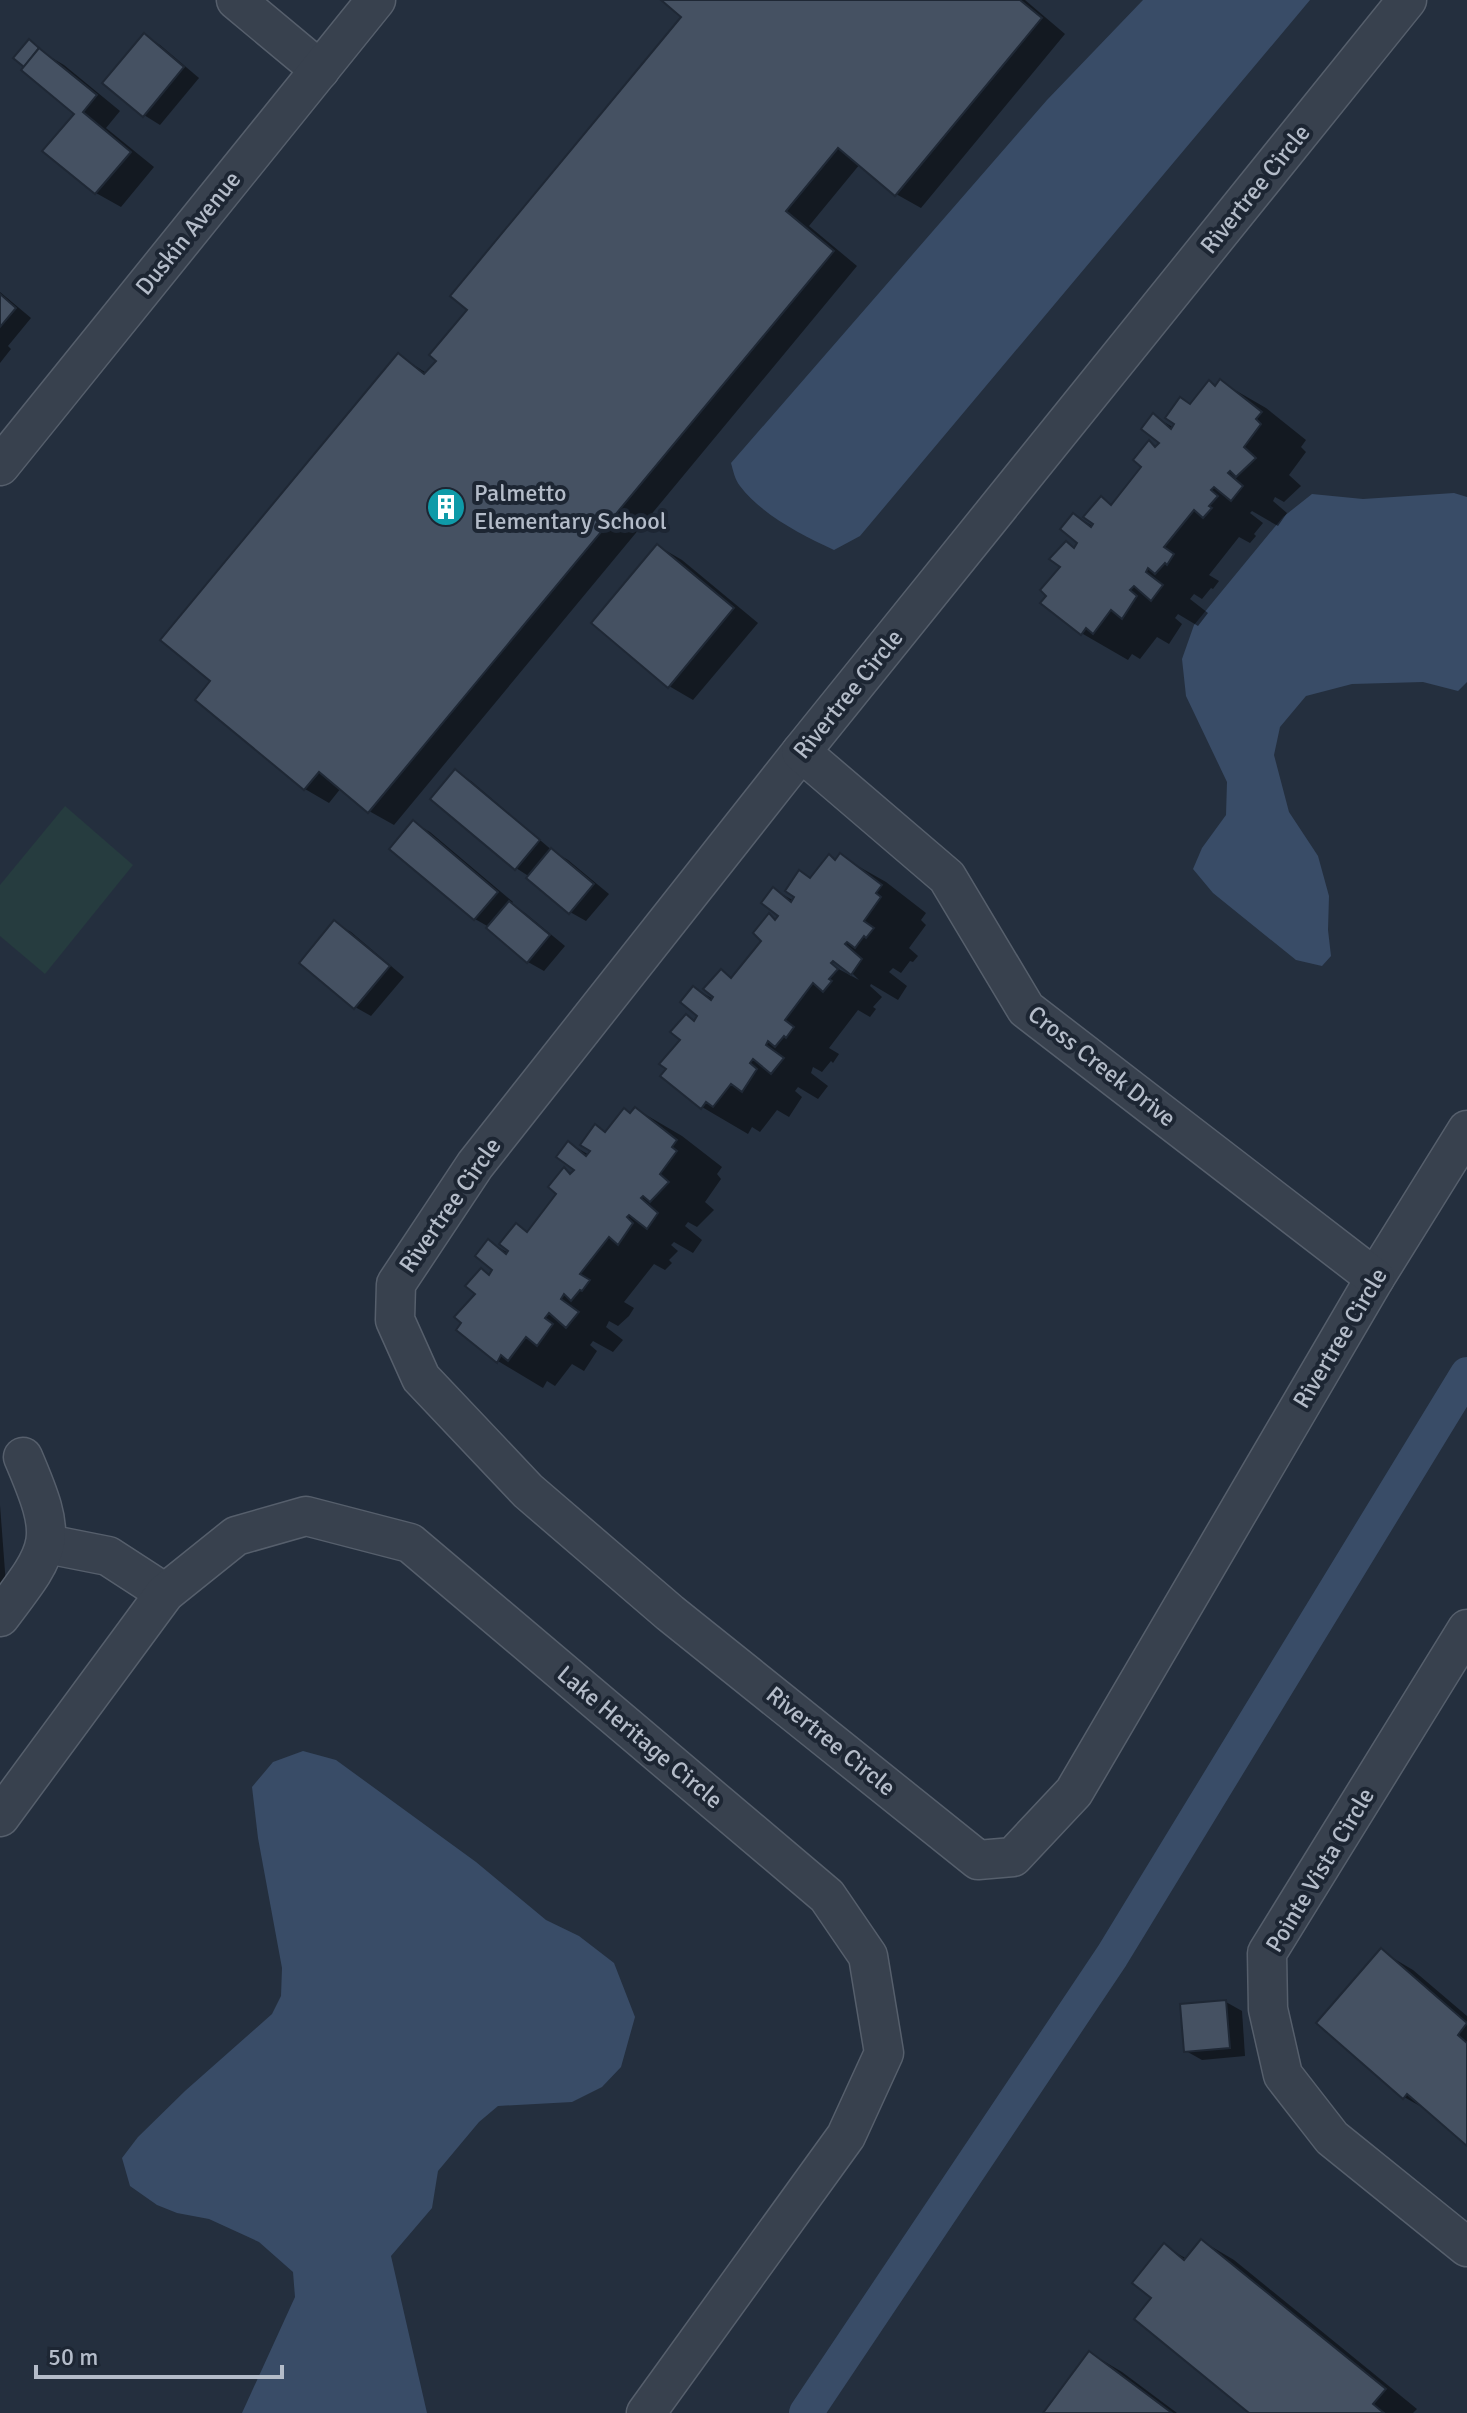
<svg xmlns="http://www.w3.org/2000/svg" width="1467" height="2413" font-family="Signika,sans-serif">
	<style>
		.green { fill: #263c3f }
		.water { fill: #394c67 }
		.shadow { fill: #0007; fill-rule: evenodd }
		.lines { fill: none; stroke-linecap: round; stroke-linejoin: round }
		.canal { stroke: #394c67; stroke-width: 34 }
		.building { fill: #455162; stroke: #1f2835; stroke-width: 2 }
		.minor-casing { stroke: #565f6c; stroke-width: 41 }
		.minor { stroke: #38414e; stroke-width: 38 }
		.labels { text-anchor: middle; stroke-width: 8; stroke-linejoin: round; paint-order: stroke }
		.street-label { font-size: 24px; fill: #b4bcc9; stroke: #1d2633 }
		.poi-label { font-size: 24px; fill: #b4bcc9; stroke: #1d2633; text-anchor: start }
	</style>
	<rect width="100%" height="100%" fill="#242f3e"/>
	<polygon class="green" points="65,806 133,865 45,974 0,936 0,885"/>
	<g class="water">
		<path d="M1143 0H1310L860 536 834 550C802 535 762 515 740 486 735 480 733 470 731 463L1047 100Z"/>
		<polygon points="1454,493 1467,497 1467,682 1458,691 1423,682 1352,684 1306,696 1280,727 1274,755 1289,812 1318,856 1329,896 1328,930 1331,956 1322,966 1296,960 1213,893 1193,869 1202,848 1226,815 1227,782 1186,696 1182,659 1194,625 1283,517 1312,494 1363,499"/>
		<polygon points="303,1751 336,1760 476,1862 546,1920 579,1936 614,1963 635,2017 621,2067 602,2087 572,2102 498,2106 479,2122 438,2171 432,2208 391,2256 427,2413 242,2413 295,2297 293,2272 259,2242 209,2219 177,2213 157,2205 130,2186 122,2158 138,2137 185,2091 272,2014 281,1996 282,1968 258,1838 252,1787 273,1762"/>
	</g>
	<g class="shadow">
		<polygon points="664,0 1025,0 1065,34 921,208 896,194 860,164 809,226 857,266 394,825 369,811 341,788 329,803 305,789 213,681 398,355 428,374 470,310 684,17"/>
		<polygon points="144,36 160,45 199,78 160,125 144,115"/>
		<polygon points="47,55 64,65 120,111 106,128 154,167 121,207 96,193 45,151 77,113"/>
		<polygon points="0,292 31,318 8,346 11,349 0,363"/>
		<polygon points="1221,382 1266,408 1306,440 1301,447 1306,452 1289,475 1301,486 1284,502 1275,497 1273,501 1287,513 1278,526 1252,511 1250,513 1263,523 1254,534 1256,536 1250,543 1239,537 1209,575 1219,581 1213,589 1211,588 1202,599 1194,594 1190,599 1208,613 1198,626 1178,614 1175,618 1182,624 1169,644 1157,637 1140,659 1132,654 1128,660 1083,634 1043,603 1080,543 1074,515 1094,527 1101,499 1113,506 1143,467 1149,442 1158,447 1161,442 1154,416 1174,428 1191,406"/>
		<polygon points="658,546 682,560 758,623 693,700 669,686"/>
		<polygon points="455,772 471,781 554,852 568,860 609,894 586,921 570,912 530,877 516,868"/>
		<polygon points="414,823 430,832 513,902 511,904 525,913 565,946 544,971 528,962 489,927 475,919"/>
		<path d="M830 856 837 861 840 856 886 882 926 913 921 920 926 925 909 948 918 956 913 962 910 961 901 973 893 968 889 972 907 986 898 1000 871 984 870 986 882 997 873 1007 876 1009 870 1017 858 1010 829 1048 839 1054 833 1063 831 1061 822 1072 813 1067 811 1073 828 1086 818 1099 798 1087 795 1091 802 1097 789 1117 777 1110 760 1132 752 1127 748 1134 702 1107 663 1076 700 1016 694 988 720 1003 721 971 733 979 763 940 769 916 777 920 781 916 773 889 794 901ZM824 957 852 973 859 980 822 960Z"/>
		<polygon points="335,923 351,932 404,977 371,1016 355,1007"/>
		<polygon points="636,1109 682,1136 722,1167 717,1174 721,1179 705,1202 714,1210 697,1227 688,1222 685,1226 702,1240 693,1253 674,1242 671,1245 678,1251 669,1260 672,1263 665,1270 654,1264 624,1302 634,1308 629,1316 618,1326 609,1321 606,1327 623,1340 613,1352 593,1341 590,1345 597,1351 584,1371 572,1364 555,1386 547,1381 543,1388 498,1361 478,1294 482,1271 491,1276 495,1270 489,1242 515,1257 516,1225 529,1233 558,1194 564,1169 573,1174 577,1170 569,1143 589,1155 607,1133"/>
		<polygon points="0,1505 6,1585 0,1585"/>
		<polygon points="1381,1951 1413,1970 1467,2016 1467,2143 1434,2114 1404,2097"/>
		<polygon points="1226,2002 1242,2011 1245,2056 1202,2060 1186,2051"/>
		<polygon points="1202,2241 1234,2260 1417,2409 1413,2413 1252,2413 1154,2298 1164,2246 1187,2259"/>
		<polygon points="1090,2353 1122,2372 1177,2413 1045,2413"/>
	</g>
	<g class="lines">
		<polyline class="canal" points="806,2413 1112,1956 1467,1374"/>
	</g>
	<g class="building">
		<polygon points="661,0 1020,0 1042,18 895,196 838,148 786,211 834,251 368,813 319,772 304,790 195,700 210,681 160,640 398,353 424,374 436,361 429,355 467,310 450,296 681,17"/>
		<polygon points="144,33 184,67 143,117 102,83"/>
		<polygon points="29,39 39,48 24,67 13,58"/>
		<polygon points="39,48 97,95 83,112 131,152 95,194 42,151 74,114 21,70"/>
		<polygon points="0,294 16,308 0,327"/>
		<polygon points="1220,379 1262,412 1256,419 1261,424 1244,447 1256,458 1236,477 1230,471 1228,473 1243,486 1231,501 1214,487 1211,490 1218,496 1209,506 1212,508 1203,518 1194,510 1164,547 1174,554 1167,565 1165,563 1155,574 1148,568 1146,572 1163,585 1151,601 1134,586 1130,590 1137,596 1122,619 1111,610 1093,634 1086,628 1081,635 1040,603 1046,596 1040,590 1060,567 1049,559 1066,541 1074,548 1077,543 1060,529 1073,513 1091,527 1093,524 1083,517 1101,496 1111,505 1141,467 1133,460 1149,440 1155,447 1159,443 1141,429 1153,413 1171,429 1174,424 1165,418 1180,397 1190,404 1209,380 1215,386"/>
		<polygon points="657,544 734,608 668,688 591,623"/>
		<polygon points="455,769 540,840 515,870 430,799"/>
		<polygon points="413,820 498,892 474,920 389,849"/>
		<polygon points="551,848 594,884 569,914 526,878"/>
		<polygon points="840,853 882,885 876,893 881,897 864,921 874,928 866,938 864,936 855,948 847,942 845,944 862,959 851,975 833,961 831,963 838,969 829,979 832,981 823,992 813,983 785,1020 794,1027 786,1038 784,1036 775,1047 768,1041 766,1045 784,1058 771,1074 753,1059 750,1063 757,1069 742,1092 731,1084 713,1107 706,1102 701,1109 660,1076 666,1069 659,1064 680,1040 670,1032 686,1014 694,1021 697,1016 680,1002 693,986 711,1000 713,997 703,989 721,969 731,978 761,941 753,933 769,913 775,920 778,916 761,903 773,887 791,902 794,897 785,891 799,870 810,878 829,854 835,860"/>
		<polygon points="509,901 550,935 527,963 486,928"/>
		<polygon points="334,920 390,966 354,1009 299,963"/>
		<polygon points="635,1107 677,1140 672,1147 677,1151 660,1174 669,1182 650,1202 643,1196 641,1198 658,1213 647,1229 629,1215 627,1217 633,1223 618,1245 609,1237 580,1274 590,1280 582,1291 580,1290 571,1301 564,1294 561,1299 579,1312 566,1328 549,1313 545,1318 553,1324 537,1346 526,1337 508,1361 501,1355 497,1363 456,1330 461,1323 454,1317 475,1294 465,1286 481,1268 489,1275 492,1270 475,1256 488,1239 506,1254 508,1251 499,1244 516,1223 527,1232 556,1194 548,1187 564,1167 570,1174 574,1170 556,1157 568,1141 586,1156 590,1151 580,1145 595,1124 605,1132 624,1108 630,1113"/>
		<polygon points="1381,1948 1467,2023 1458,2035 1467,2043 1467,2146 1407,2094 1403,2099 1316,2023"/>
		<polygon points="1226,2000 1230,2048 1184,2052 1180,2004"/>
		<polygon points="1201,2239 1386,2389 1373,2404 1384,2413 1249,2413 1134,2319 1151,2298 1132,2283 1164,2243 1184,2260"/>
		<polygon points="1089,2351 1172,2413 1043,2413"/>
	</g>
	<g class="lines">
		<g class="minor-casing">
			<g id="minor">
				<polyline points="236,0 320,70"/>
				<polyline points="1407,0 801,752 475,1165 396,1284 395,1320 421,1378 528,1491 670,1613 978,1860 1013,1857 1074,1792 1375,1278 1467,1130"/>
				<polyline points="0,466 376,0"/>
				<polyline points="801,752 947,877 1026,1009 1375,1278"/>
				<polyline points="47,1544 108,1556 165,1593"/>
				<path d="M0 1617C54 1546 59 1541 23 1457"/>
				<polyline points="1467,1629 1267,1953 1268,2009 1283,2075 1332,2138 1467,2247"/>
				<polyline points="0,1817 165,1593 236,1536 306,1516 410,1543 827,1896 868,1956 884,2053 846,2136 646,2413"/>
			</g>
		</g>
		<use href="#minor" class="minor"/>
	</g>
	<defs>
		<g id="building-disc" transform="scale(2)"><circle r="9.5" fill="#0f9aa8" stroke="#1d2633"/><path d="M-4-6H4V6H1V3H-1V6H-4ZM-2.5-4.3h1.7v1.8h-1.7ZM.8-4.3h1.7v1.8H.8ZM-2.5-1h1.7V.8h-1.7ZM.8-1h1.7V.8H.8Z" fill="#fff"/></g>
	</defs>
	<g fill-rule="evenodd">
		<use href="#building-disc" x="446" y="507"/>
	</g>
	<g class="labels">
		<g class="street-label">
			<text transform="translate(1255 189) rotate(-51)" y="8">Rivertree Circle</text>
			<text transform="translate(188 233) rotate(-51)" y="8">Duskin Avenue</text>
			<text transform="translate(848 694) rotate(-51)" y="8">Rivertree Circle</text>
			<text transform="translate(1102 1066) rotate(38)" y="8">Cross Creek Drive</text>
			<text transform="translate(450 1205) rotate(-55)" y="8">Rivertree Circle</text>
			<text transform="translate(1340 1338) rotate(-59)" y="8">Rivertree Circle</text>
			<text transform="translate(640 1737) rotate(40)" y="8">Lake Heritage Circle</text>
			<text transform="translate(831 1741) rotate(39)" y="8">Rivertree Circle</text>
			<text transform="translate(1320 1870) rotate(-59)" y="8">Pointe Vista Circle</text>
		</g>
		<g class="poi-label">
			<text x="474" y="501">Palmetto<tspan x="474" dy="28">Elementary School</tspan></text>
		</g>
	</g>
	<path d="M36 2365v12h246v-12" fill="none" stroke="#b4bcc9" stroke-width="4"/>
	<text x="48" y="2365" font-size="24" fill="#b4bcc9" stroke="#1d2633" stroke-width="6" paint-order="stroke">50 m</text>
</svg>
